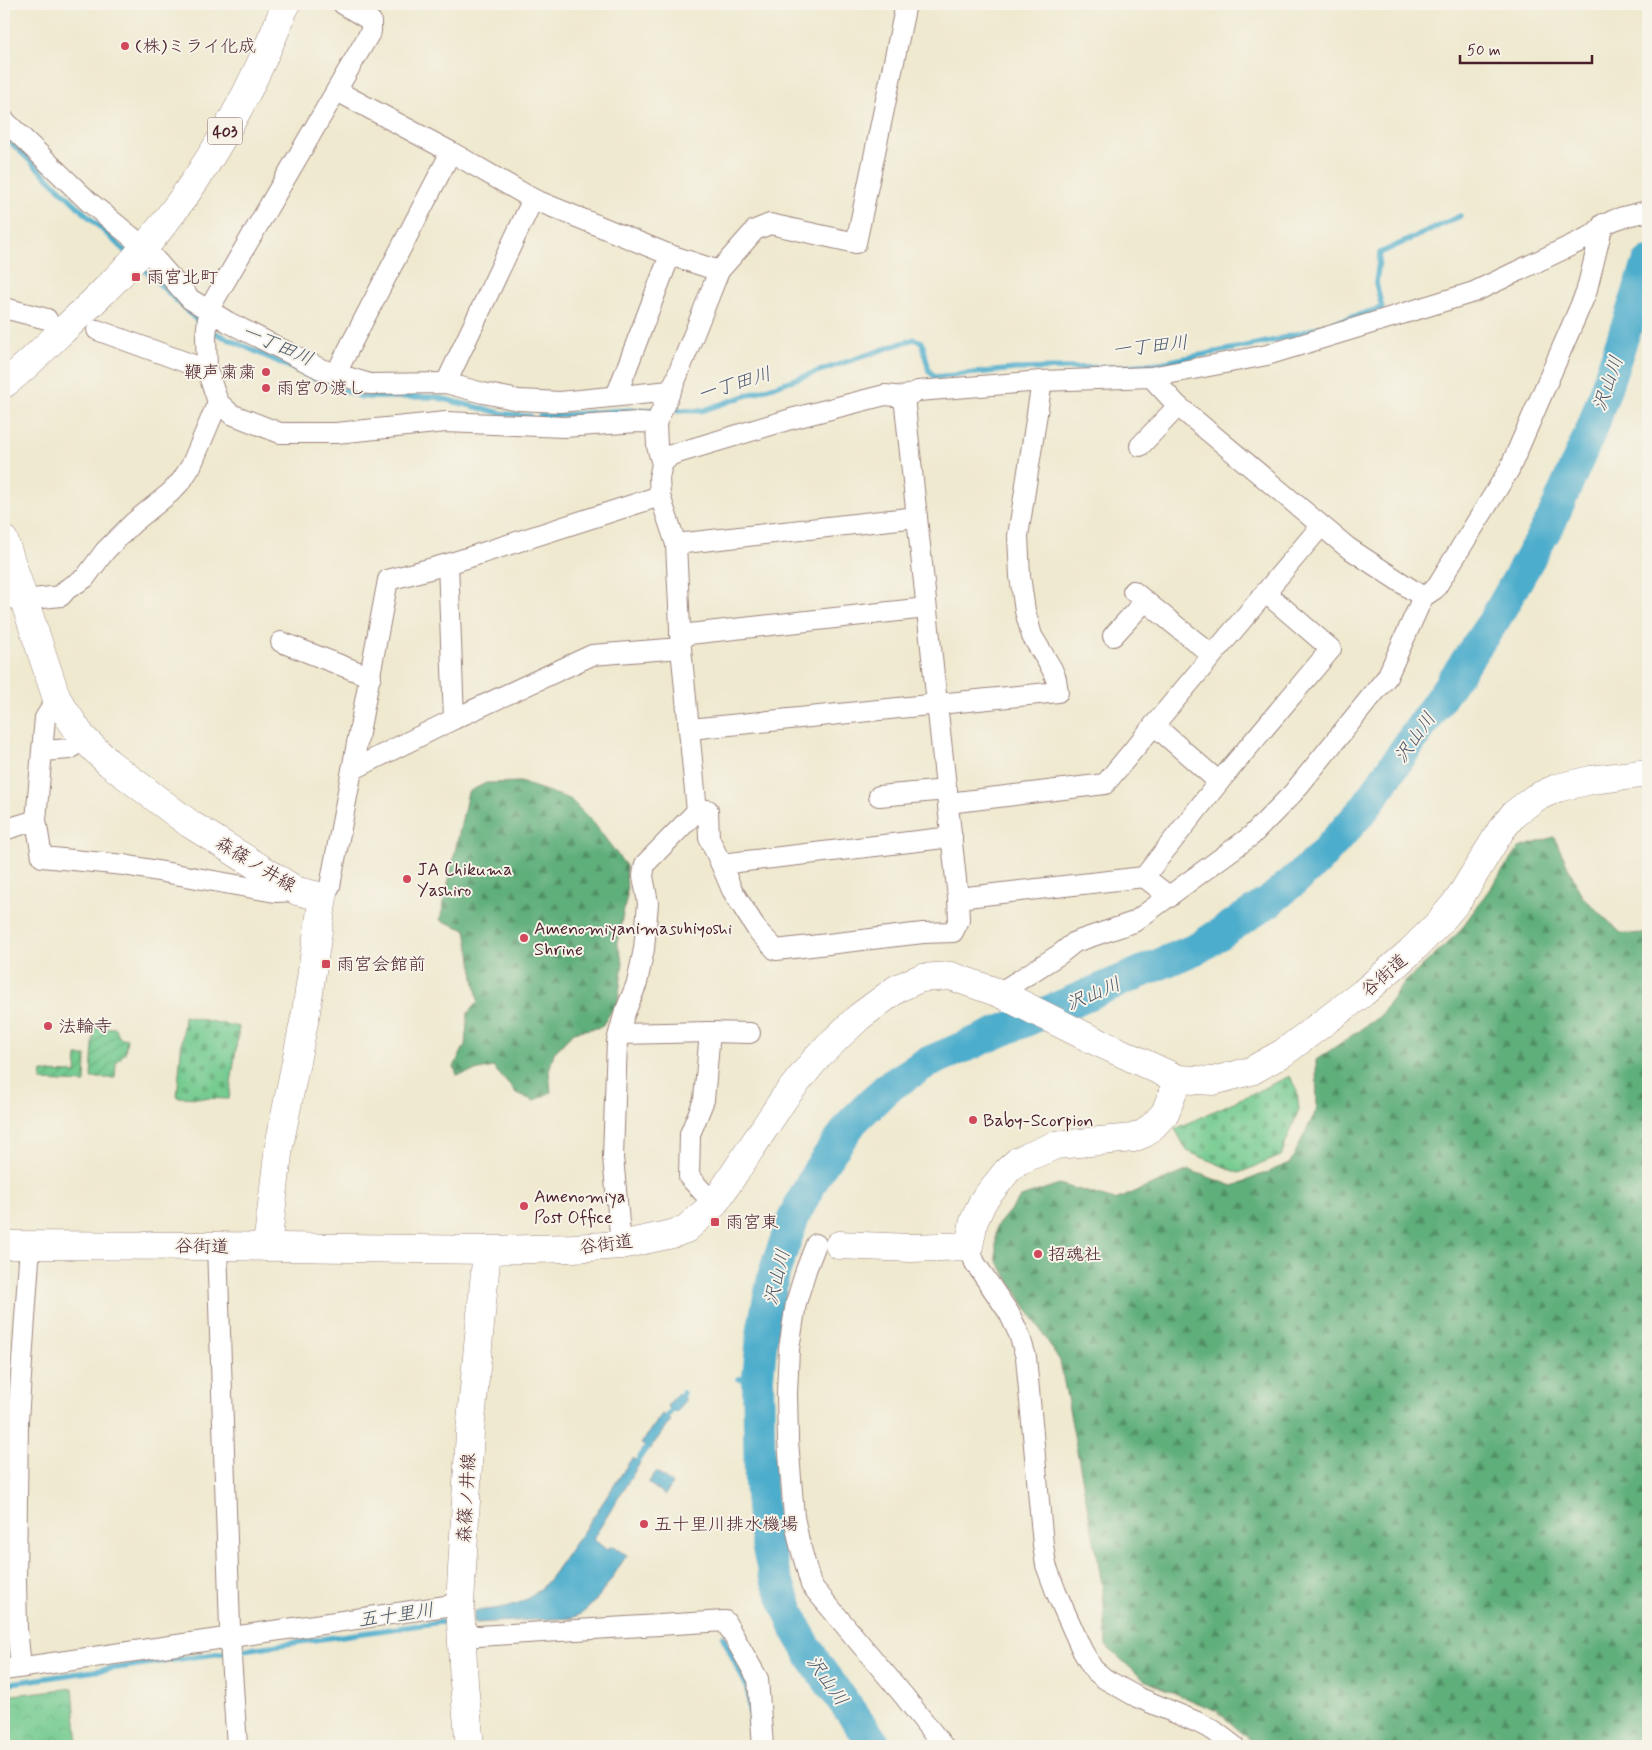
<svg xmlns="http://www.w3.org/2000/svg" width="1652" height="1750" font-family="Mynerve,'Klee One',sans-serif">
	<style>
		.forest { fill: url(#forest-firs); stroke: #546752 }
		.cemetery { fill: url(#cemetery-stones); stroke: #5f755e }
		.park { fill: url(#park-crowns); stroke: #5f755e }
		.garden { fill: url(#garden-furrows); stroke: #5f755e }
		.water { fill: #4dadcc; stroke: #4c667c }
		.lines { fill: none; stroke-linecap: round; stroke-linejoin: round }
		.stream { stroke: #4dadcc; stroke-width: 5.5 }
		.river { stroke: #4dadcc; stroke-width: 32 }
		.street-casing { stroke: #9c847d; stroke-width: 22 }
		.secondary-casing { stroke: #9c847d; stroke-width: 29 }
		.highway-casing { stroke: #9c847d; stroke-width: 29 }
		.street { stroke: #fff; stroke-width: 20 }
		.secondary { stroke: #fff; stroke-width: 28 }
		.highway { stroke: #fff; stroke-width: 28 }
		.poi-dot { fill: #d1495b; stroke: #f7f3e8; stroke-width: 2 }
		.labels { text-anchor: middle; stroke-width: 4; stroke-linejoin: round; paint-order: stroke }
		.shield { fill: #f7f3e8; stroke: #7e5f64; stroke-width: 1 }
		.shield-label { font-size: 16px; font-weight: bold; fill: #4a1f2b }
		.poi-label { font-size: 18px; fill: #4a1f2b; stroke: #f7f3e8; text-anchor: start }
		.street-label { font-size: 18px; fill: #4a1f2b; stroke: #f7f3e8 }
		.water-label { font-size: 19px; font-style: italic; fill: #4b586b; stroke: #f7f3e8 }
	</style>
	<defs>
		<pattern id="forest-firs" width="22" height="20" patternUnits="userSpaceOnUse" patternTransform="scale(1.25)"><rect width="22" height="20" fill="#5faf7a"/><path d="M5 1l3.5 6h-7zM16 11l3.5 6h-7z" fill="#508e64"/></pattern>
		<pattern id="cemetery-stones" width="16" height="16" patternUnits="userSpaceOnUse" patternTransform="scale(1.25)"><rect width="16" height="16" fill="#74cb90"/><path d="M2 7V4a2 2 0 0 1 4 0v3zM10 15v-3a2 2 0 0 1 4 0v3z" fill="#66ae7c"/></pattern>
		<pattern id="park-crowns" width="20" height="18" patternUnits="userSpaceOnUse" patternTransform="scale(1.25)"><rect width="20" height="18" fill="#74cb90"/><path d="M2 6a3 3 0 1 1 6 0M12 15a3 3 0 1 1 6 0" fill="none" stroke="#66ae7c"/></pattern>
		<pattern id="garden-furrows" width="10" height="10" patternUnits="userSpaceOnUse" patternTransform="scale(1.25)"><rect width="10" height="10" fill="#74cb90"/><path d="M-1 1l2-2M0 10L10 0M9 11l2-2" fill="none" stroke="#66ae7c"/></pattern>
	</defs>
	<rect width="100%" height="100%" fill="#f7f3e8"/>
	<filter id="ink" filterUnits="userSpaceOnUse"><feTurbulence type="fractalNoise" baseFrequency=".02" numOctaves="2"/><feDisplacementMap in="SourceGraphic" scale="10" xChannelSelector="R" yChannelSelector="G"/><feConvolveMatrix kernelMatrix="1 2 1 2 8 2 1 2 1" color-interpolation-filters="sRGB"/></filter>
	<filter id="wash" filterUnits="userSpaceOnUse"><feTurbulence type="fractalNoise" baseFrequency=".0096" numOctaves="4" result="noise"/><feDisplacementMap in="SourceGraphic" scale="20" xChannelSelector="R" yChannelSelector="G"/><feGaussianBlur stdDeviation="1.12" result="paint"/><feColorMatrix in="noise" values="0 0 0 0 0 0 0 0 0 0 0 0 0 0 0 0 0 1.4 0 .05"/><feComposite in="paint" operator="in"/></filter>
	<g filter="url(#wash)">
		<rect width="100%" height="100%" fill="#efe9cf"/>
		<g class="forest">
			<polygon points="520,782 570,799 593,822 626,866 627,895 617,943 623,962 618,1002 601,1027 574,1032 554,1053 549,1071 551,1092 534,1101 516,1093 493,1067 457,1075 454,1067 465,1045 468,1013 478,1001 466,930 440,920 468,792 486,783"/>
			<polygon points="1554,837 1582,896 1621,933 1648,934 1648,1746 1257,1746 1217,1711 1144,1680 1106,1646 1103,1589 1060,1361 996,1259 996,1227 1021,1197 1059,1184 1115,1200 1189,1170 1233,1186 1290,1163 1317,1109 1316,1060 1380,1016 1403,984 1458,933 1519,848"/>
		</g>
		<g class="cemetery">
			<polygon points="184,1016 239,1027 229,1099 177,1097"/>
			<polygon points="1290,1076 1297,1091 1299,1109 1281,1156 1239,1173 1187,1151 1175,1129"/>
		</g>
		<polygon class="park" points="73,1688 78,1746 4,1746 4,1696"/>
		<g class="garden">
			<polygon points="94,1027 115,1028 119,1037 127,1039 125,1053 116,1063 115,1078 91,1078"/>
			<polygon points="77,1056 86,1056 85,1083 41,1081 42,1072 76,1073"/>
		</g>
		<g class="water">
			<polygon points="678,1393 686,1399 676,1413 667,1406"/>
			<polygon points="662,1414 671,1420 650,1449 641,1444"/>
			<path d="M632 1458 640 1463 593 1539 607 1550 611 1546 627 1555C614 1573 593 1614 571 1618L474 1623V1611C494 1609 515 1608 533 1595 547 1585 558 1568 567 1554 590 1523 611 1490 632 1458Z"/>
			<polygon points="656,1472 672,1484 665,1495 648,1483"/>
		</g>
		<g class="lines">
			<g class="stream">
				<polyline points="4,136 129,255"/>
				<polyline points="140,265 203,326"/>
				<polyline points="211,331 316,379 361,397 435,397 505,414 530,416"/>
				<polyline points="667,410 701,411 914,339 922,342 929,371 935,377 1015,369 1120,367 1161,363 1277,340 1382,308 1376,283 1380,253 1460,216"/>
				<path d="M540 416C579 416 618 408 658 410"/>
				<polyline points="739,1379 758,1377"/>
				<polyline points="663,1423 683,1393"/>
				<polyline points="634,1466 651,1441"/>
				<polyline points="723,1637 748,1689 752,1746"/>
				<polyline points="4,1684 455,1620"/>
			</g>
			<polyline class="river" points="876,1746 818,1667 796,1629 773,1571 764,1530 760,1483 758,1377 763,1327 774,1273 795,1214 819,1169 853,1121 887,1088 926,1063 1198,948 1270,901 1316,862 1364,809 1495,619 1552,519 1593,426 1648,263"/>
		</g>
	</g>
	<g filter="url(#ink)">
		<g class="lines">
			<g class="street-casing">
				<g id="street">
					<polyline points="337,91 451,152 533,199 670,255 719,271"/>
					<polyline points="4,120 88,201 145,248 190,299 228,322 321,369 370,384 446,383 483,393 519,400 560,402 670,391"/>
					<polyline points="4,308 47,319"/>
					<polyline points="97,330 207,370"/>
					<polyline points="336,373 451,152"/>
					<polyline points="1151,377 1178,406 1347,547 1423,597"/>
					<polyline points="446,383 533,199"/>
					<polyline points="616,396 670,255"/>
					<polyline points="904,397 958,898 1144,877 1170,897"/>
					<polyline points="218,402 231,414 280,433 336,433 446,422 564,427 638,422 656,423"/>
					<polyline points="1140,446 1178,406"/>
					<path d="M662 464 671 455 791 419 885 395 904 397 918 391 1042 381 1151 377 1267 355 1474 292 1593 235C1610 217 1625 217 1648 211"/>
					<polyline points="676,544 917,517"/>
					<polyline points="448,564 454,719"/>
					<polyline points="1133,591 1212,655"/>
					<polyline points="1266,593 1331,649 1219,782 1154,725 1321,526"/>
					<polyline points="4,597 23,600 61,596 67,589 85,578 105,551 133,523 171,492 182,480 191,466 218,402 207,370 206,336 209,309 371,31 371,21 343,4"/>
					<polyline points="680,635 926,608"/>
					<polyline points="1113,636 1145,601"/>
					<polyline points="281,642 371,677"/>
					<polyline points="57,699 45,718 42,751 36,820 42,857 124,865 275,892 297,891"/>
					<polyline points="690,729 1058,692 1056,679 1052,669 1032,636 1025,611 1020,576 1018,536 1042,381"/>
					<polyline points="42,751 70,749 82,737"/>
					<polyline points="352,770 454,719 592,655 681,648"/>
					<polyline points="879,796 947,790"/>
					<polyline points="948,803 1105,784 1154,725"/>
					<polyline points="697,811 681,648 676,544 660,496 659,478 662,464 657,446 656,423 676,379 719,271 755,230 770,224 856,243 906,4"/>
					<polyline points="4,830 36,820"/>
					<polyline points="952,837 721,864 732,890 758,931 776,950 923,933 953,932 959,920 958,898"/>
					<polyline points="1144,877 1219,782"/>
					<polyline points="323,897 330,886 388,580 448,564 660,496"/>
					<polyline points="999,993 1060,954 1075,942 1134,922 1251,836 1293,793 1387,677 1423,597 1435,589 1509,470 1586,293 1603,224"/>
					<polyline points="710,1032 704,1100 690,1134 689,1177 714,1204"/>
					<polyline points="619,1034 710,1032 750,1033"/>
					<polyline points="816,1244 806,1270 796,1303 789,1349 787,1393 788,1440 794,1517 799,1541 811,1585 904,1696 943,1746"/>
					<polyline points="621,1245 613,1157 617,1041 624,1015 637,983 644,949 648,903 643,876 645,864 697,811 708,810 709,838 721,864"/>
					<polyline points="217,1246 231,1657 237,1746"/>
					<polyline points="969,1246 975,1263 1009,1313 1019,1334 1026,1357 1043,1545 1046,1565 1056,1592 1082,1650 1093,1669 1105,1679 1137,1697 1197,1722 1213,1730 1234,1746"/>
					<polyline points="461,1637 725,1621 758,1679 763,1746"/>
					<polyline points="21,1667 17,1628 16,1580 18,1420 30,1245"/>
					<polyline points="4,1670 460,1604"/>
				</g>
			</g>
			<g class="secondary-casing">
				<g id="secondary">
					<polyline points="4,540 57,699 82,737 109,763 190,824 297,891 323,897 306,1012 279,1146 267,1247"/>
					<polyline points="4,1245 217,1246 487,1250 573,1248 621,1245 672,1234 686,1229 714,1204 785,1097 819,1055 859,1017 898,988 921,978 951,976 999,993 1091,1039 1178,1079 1213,1081 1251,1071 1283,1053 1363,993 1410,952 1439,923 1459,899 1501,830 1514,814 1535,798 1557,788 1591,780 1648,773"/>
					<polyline points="839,1245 911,1248 969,1246 974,1221 983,1201 1007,1171 1018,1161 1056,1145 1133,1138 1145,1133 1154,1125 1165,1113 1178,1079"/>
					<polyline points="470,1746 464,1683 460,1604 470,1432 487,1250"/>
				</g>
			</g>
			<g class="highway-casing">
				<path id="highway" d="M4 384C23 370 40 352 57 336 87 308 117 280 143 249 205 177 252 92 286 4"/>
			</g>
			<use href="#street" class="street"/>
			<use href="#secondary" class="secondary"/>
			<use href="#highway" class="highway"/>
		</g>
	</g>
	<g class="poi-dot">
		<circle cx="125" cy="46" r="5"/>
		<rect x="131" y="272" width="10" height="10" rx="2.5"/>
		<circle cx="266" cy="372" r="5"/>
		<circle cx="266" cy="388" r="5"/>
		<circle cx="407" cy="879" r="5"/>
		<circle cx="524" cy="938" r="5"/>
		<rect x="321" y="959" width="10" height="10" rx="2.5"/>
		<circle cx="48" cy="1026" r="5"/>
		<circle cx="973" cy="1120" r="5"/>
		<circle cx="524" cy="1206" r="5"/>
		<rect x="710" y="1217" width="10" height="10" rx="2.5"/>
		<circle cx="1038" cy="1254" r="5"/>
		<circle cx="644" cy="1524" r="5"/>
	</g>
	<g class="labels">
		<rect class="shield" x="207.5" y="117.5" width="35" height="27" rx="4"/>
		<g class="shield-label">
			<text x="225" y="137">403</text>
		</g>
		<g class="poi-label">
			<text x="135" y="52">(株)ミライ化成</text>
			<text x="146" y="283">雨宮北町</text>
			<text x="256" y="378" text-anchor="end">鞭声粛粛</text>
			<text x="276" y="394">雨宮の渡し</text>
			<text x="417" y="875">JA Chikuma<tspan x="417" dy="21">Yashiro</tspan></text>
			<text x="534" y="934">Amenomiyanimasuhiyoshi<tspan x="534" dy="21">Shrine</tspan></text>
			<text x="336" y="970">雨宮会館前</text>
			<text x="58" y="1032">法輪寺</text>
			<text x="983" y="1126">Baby-Scorpion</text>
			<text x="534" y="1202">Amenomiya<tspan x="534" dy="21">Post Office</tspan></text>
			<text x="725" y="1228">雨宮東</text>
			<text x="1048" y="1260">招魂社</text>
			<text x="654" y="1530">五十里川排水機場</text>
		</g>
		<g class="street-label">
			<text transform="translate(256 864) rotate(31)" y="6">森篠ノ井線</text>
			<text transform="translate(1384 975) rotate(-41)" y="6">谷街道</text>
			<text transform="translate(606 1244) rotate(-7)" y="6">谷街道</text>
			<text transform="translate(202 1246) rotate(1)" y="6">谷街道</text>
			<text transform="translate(466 1498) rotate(-87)" y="6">森篠ノ井線</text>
		</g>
		<g class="water-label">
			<text transform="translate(278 344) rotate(24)" y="7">一丁田川</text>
			<text transform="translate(1150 345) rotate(-6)" y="7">一丁田川</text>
			<text transform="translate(734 383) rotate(-17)" y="7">一丁田川</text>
			<text transform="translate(1607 383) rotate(-71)" y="7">沢山川</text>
			<text transform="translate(1414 737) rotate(-55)" y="7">沢山川</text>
			<text transform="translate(1093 993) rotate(-23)" y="7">沢山川</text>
			<text transform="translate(776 1277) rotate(-76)" y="7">沢山川</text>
			<text transform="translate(396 1614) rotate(-8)" y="7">五十里川</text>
			<text transform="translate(828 1680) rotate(55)" y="7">沢山川</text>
		</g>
	</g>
	<rect width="1652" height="1750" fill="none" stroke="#f7f3e8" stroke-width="20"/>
	<path d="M1460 55v8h132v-8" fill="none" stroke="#4a1f2b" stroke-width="2.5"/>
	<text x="1467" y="55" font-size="15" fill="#4a1f2b" stroke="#f7f3e8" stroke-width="4" paint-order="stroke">50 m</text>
</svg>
